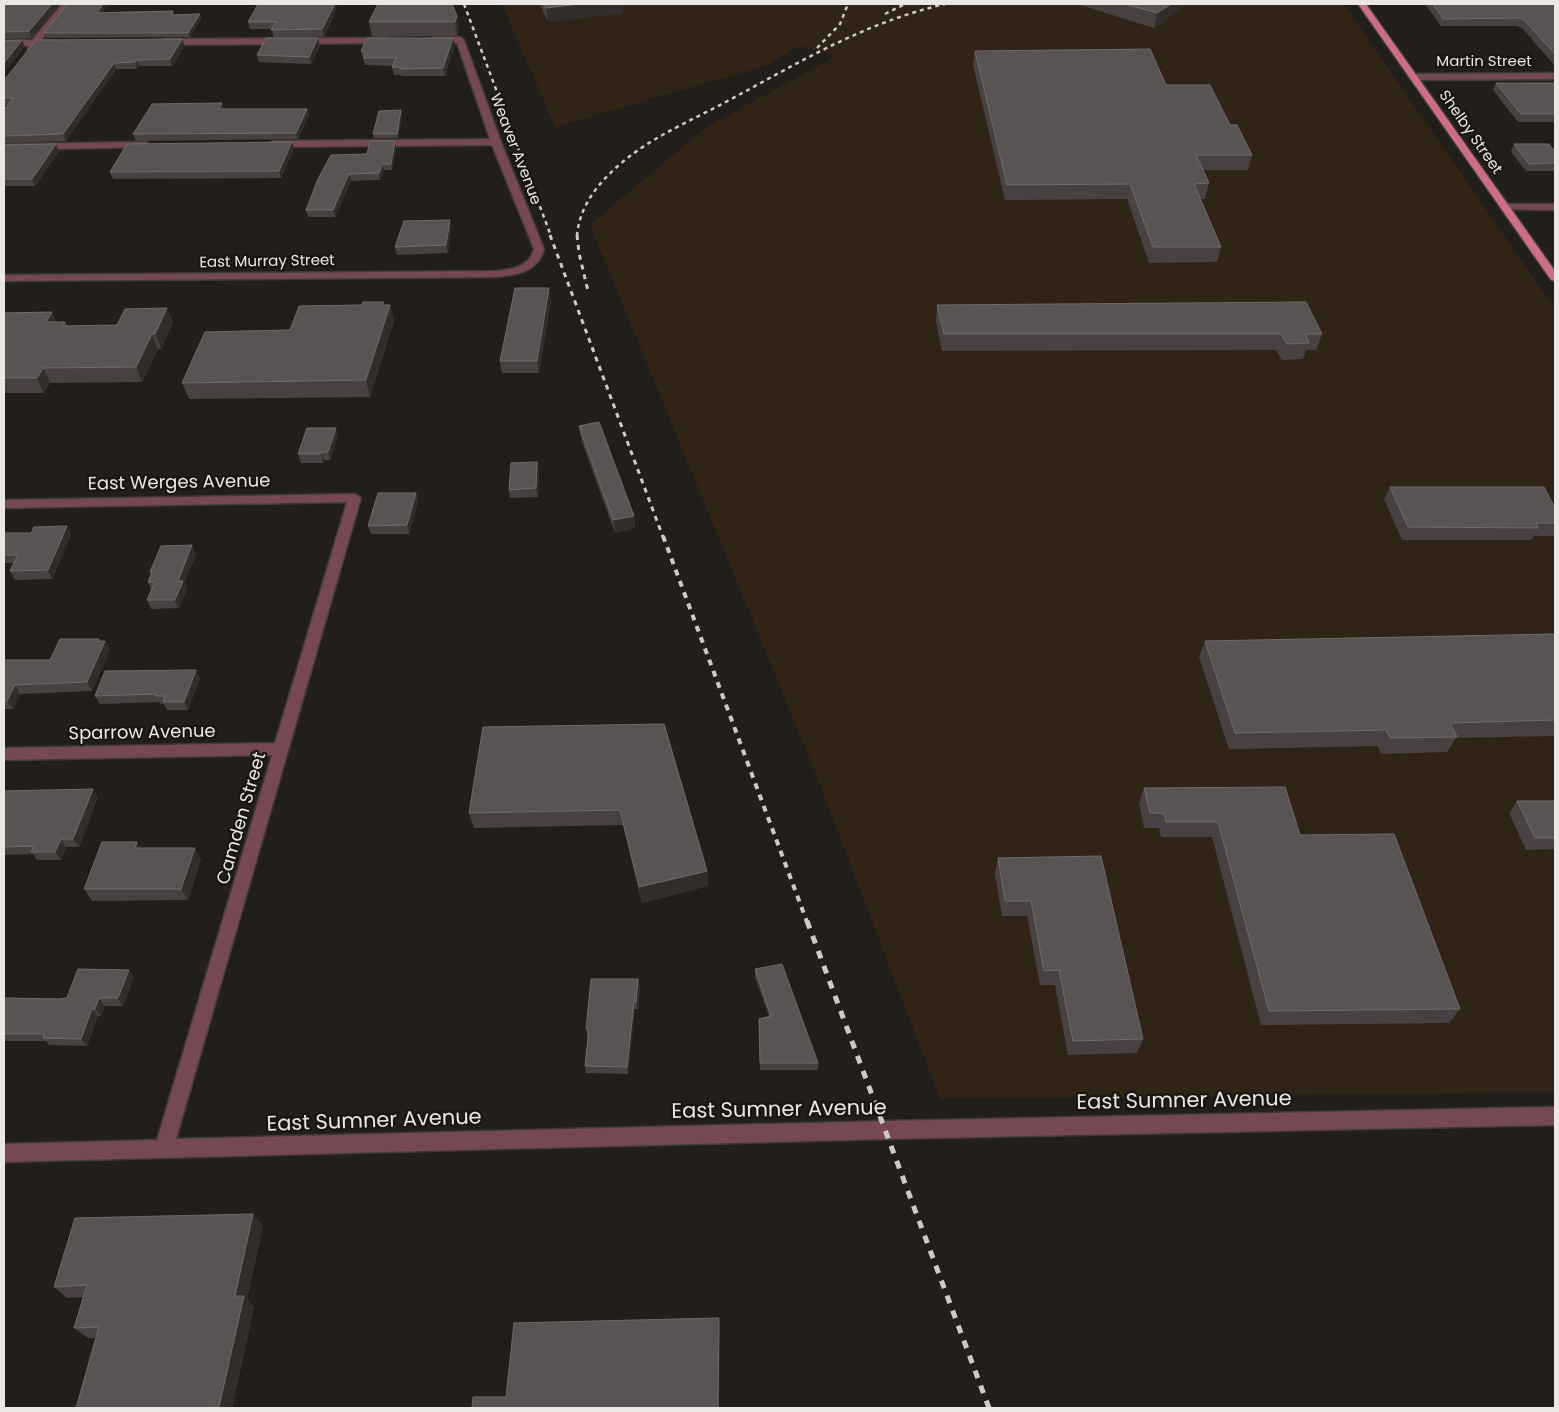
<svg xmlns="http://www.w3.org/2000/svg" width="1559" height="1412" font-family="Poppins,sans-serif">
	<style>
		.industrial { fill: #302416 }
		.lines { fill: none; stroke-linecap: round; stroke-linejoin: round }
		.minor-casing { stroke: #3e3b36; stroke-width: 3 }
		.major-casing { stroke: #3e3b36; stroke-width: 3 }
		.minor { fill: #764852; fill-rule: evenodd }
		.major { fill: #cc6e84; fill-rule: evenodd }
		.rail-far3 { stroke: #cecbc7; stroke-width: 2.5; stroke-dasharray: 4 4; stroke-linecap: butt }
		.rail-far2 { stroke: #cecbc7; stroke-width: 3; stroke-dasharray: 5 5; stroke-linecap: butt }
		.rail-far1 { stroke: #cecbc7; stroke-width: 4; stroke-dasharray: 6 6; stroke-linecap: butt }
		.rail { stroke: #cecbc7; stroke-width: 5; stroke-dasharray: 8 8; stroke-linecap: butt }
		.wall { fill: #494141 }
		.shaded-wall { fill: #322c2a }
		.building { fill: #5a5353; stroke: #716a6a }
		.labels { text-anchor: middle; stroke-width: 4.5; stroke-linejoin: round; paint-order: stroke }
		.far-street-label { font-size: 15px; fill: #eae7e4; stroke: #191511 }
		.street-label { font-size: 18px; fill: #eae7e4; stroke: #191511 }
		.near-street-label { font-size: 21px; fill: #eae7e4; stroke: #191511 }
	</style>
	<rect width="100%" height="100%" fill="#221f1a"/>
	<polygon class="industrial" points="502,4 1344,4 1555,309 1555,1092 940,1099 814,769 590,225 705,128 836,56 799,46 768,65 555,127"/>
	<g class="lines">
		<g class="minor-casing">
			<g id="minor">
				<polygon points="62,4 70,4 41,40 58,41 58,45 37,46 31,50 28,49 28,46 4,46 4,40 32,40"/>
				<path d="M435 37H460L464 40 501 142 544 249C539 271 517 275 497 277L4 281V275L497 271C513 269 529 267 534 249L492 145 273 147 268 144 273 141 490 139 457 43 432 42V38Z"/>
				<polygon points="385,38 389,41 388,43 163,45 159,42 163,39"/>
				<polygon points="1555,73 1555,79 1413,80 1409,77 1413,74"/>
				<polygon points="145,142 148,143 148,147 4,150 4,144"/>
				<polygon points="1505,204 1555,204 1555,210 1501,209 1501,205"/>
				<polygon points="355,494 361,498 176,1139 886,1121 1555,1107 1555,1125 886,1139 4,1162 4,1144 157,1140 272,755 4,760 4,748 275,743 347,502 4,508 4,500"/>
			</g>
		</g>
		<g class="major-casing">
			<polygon id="major" points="1358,4 1366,4 1555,271 1555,281 1551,280"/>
		</g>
		<use href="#minor" class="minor"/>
		<use href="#major" class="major"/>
		<g class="rail-far3">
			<polyline points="464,4 551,236"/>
			<polyline points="885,14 905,4"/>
			<polyline points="817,48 840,24 848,4"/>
			<path d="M577 236C579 208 597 184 618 166 648 139 686 123 722 104 797 64 860 24 945 4"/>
		</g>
		<g class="rail-far2">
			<polyline points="550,235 663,537"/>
			<polyline points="577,235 579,253 588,291"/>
		</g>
		<polyline class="rail-far1" points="663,536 807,922"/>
		<polyline class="rail" points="807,921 989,1408"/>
	</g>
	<g class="wall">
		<polygon points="4,4 59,5 32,38 4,39"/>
		<polygon points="452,4 459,30 457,36 372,37 369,22"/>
		<polygon points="540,4 622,4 623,13 548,22"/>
		<polygon points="1077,4 1188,4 1154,28"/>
		<polygon points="1425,4 1555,4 1555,66 1522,28 1517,26 1441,26"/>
		<polygon points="108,5 102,12 173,11 174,15 200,14 201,19 190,37 46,38 44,33"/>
		<polygon points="337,8 324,37 273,37 272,29 250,29 248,22"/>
		<polygon points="318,38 320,46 311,64 259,62 257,55"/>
		<polygon points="455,45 445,76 401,76 401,75 394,75 392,67 393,66 365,65 361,51"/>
		<polygon points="185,46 172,66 139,66 137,69 116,69 66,141 4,143 4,110 8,105 4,105 4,79"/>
		<polygon points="975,51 1166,85 1230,125 1252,155 1248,170 1203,170 1209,183 1205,199 1200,199 1221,247 1217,262 1149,263 1127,199 1005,200 973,65"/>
		<polygon points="1496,83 1555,83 1555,122 1518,122 1493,90"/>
		<polygon points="222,103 224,109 307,109 309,115 298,139 136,141 133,134"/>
		<polygon points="402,114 398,138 374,138 373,134"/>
		<polygon points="395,141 396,148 392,170 384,170 380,180 351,181 335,217 308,217 306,210 367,154"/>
		<polygon points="292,142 294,149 281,178 113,179 110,172"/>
		<polygon points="1514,144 1555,152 1555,171 1526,171 1511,152"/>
		<polygon points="4,145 59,151 35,186 4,186"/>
		<polygon points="451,228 448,253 397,255 395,247"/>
		<polygon points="551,300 539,373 502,373 500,361"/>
		<polygon points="390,305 394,321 370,397 189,399 182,383 290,330"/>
		<polygon points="937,305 1322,334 1316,350 1306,350 1303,359 1282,360 1276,350 942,351 936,321"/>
		<polygon points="167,308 173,323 161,349 158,349 142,382 50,383 44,393 4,393 4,313 52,312 56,322 65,322 67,326 117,325"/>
		<polygon points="579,426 634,516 635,528 615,533 581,439"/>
		<polygon points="338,436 330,460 324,460 323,463 301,463 298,454"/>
		<polygon points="537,462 539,470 538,497 510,498 509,490"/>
		<polygon points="1390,487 1555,508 1555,536 1534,536 1531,540 1402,540 1384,499"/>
		<polygon points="416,493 418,501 409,534 371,534 368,526"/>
		<polygon points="67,526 71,535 52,579 15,580 10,571 14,563 4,563 4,533 31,533"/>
		<polygon points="196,554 184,583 187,589 179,608 151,609 147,600 151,590 148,582 151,575 150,572"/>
		<polygon points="1555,634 1555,736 1456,738 1447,752 1381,754 1378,746 1229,749 1199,657 1205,641"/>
		<polygon points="101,641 105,641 110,650 92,691 20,694 13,709 4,709 4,660 50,660"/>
		<polygon points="200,678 188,710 167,710 164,704 160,704 159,702 100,704 95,696"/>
		<polygon points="664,724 707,871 708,886 642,903 623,825 474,828 469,813"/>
		<polygon points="1144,788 1300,835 1460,1009 1449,1023 1261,1025 1212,837 1161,837 1159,828 1144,828 1139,803"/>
		<polygon points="4,791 98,797 79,847 66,847 61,860 37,860 33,854 4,855"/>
		<polygon points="1517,801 1555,801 1555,849 1526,850 1509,813"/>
		<polygon points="141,848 201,859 188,900 92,901 84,889"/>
		<polygon points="998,858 1143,1039 1137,1053 1068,1055 1055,985 1040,985 1027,916 1002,916 995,874"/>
		<polygon points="755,969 818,1063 818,1070 760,1070 759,1019 769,1016 755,977"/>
		<polygon points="134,977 123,1006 105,1006 101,1016 98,1016 87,1046 49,1045 46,1041 4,1041 4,998 59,999 67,998"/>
		<polygon points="638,979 640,987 638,1009 635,1009 628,1074 586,1073 585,1066 588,1036 587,1036 586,1029"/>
		<polygon points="253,1214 263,1226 247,1299 254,1307 232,1408 76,1408 96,1338 88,1338 74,1328 84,1297 67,1298 54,1287"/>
	</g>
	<g class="shaded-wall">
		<polygon points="52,4 58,4 59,5 32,38 29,31"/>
		<polygon points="103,4 108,4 108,5 98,17 97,13"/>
		<polygon points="335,4 336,4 337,8 324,37 322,29"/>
		<polygon points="579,4 622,4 623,13 548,22 546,8"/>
		<polygon points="1171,4 1188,4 1154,28 1157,13"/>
		<polygon points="200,14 201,19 190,37 188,33"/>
		<polygon points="457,16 459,30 457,36 455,22"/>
		<polygon points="318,38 320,46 311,64 309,57"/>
		<polygon points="453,38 455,45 445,76 443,68"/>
		<polygon points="182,39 185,46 172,66 170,59"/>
		<polygon points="22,40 25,47 4,73 4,63"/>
		<polygon points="137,60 139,66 137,69 135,62"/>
		<polygon points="114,63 116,69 66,141 63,134"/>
		<polygon points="222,103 224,109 219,109"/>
		<polygon points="307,109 309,115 298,139 296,133"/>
		<polygon points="401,110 402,114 398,138 397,134"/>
		<polygon points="395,141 396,148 392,170 391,164"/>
		<polygon points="292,142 294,149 281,178 279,171"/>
		<polygon points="56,144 59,151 35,186 32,179"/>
		<polygon points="382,164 384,170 380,180 379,173"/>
		<polygon points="349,174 351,181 335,217 333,210"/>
		<polygon points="450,220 451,228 448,253 446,245"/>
		<polygon points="549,288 551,300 539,373 537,361"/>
		<polygon points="384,302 387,315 390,305 394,321 370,397 366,380"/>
		<polygon points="167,308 173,323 161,349 155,334"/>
		<polygon points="52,312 59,327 46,322"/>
		<polygon points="152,334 158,349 142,382 136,367"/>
		<polygon points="43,368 50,383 44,393 37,378"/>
		<polygon points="336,428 338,436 330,460 328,452"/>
		<polygon points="321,452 324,460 323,463 321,454"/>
		<polygon points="537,462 539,470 538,497 536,488"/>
		<polygon points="416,493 418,501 409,534 407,525"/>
		<polygon points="634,516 635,528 615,533 613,520"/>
		<polygon points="67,526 71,535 52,579 48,570"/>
		<polygon points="192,545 196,554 184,583 187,589 179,608 175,600 178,581"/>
		<polygon points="99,639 103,646 105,641 110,650 92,691 87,682"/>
		<polygon points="196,670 200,678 188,710 184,702"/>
		<polygon points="15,685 20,694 13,709 7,701"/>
		<polygon points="93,789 98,797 79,847 73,839"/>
		<polygon points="61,839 66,847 61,860 55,852"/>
		<polygon points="137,842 144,853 135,848"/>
		<polygon points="195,848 201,859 188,900 181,889"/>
		<polygon points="707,871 708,886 642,903 639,887"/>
		<polygon points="129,970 134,977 123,1006 118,998"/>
		<polygon points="638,979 640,987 638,1009 636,1002"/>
		<polygon points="99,998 105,1006 101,1016 95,1009"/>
		<polygon points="634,1002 635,1009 628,1074 627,1067"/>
		<polygon points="92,1009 98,1016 87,1046 81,1039"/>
		<polygon points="253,1214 263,1226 247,1299 254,1307 232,1408 221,1408 219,1407 235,1296"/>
		<polygon points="719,1318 720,1329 719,1408 718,1408"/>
	</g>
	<g class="building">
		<polygon points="4,4 52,4 29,31 4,32"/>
		<polygon points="67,4 103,4 97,13 173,11 171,15 200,14 188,33 44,33"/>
		<polygon points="258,4 335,4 322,29 271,30 276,22 248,22"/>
		<polygon points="378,4 452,4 457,16 455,22 369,22"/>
		<polygon points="544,4 579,4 546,8"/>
		<polygon points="1126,4 1171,4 1157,13"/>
		<polygon points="1433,4 1555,4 1555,54 1525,21 1520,18 1443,19"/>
		<polygon points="266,38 318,38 309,57 257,55"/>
		<polygon points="367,38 453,38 443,68 400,69 400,67 392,67 396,58 364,58 365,53 361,51"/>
		<polygon points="182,39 170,59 137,60 135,62 114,63 63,134 4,136 4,110 13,98 4,98 4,79 6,78 36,40"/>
		<polygon points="22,40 4,63 4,41"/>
		<polygon points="1150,49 1166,85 1210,85 1230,125 1237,125 1252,155 1196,155 1209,183 1194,184 1221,247 1153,247 1130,184 1007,185 975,51"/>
		<polygon points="1496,83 1555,83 1555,114 1521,114"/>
		<polygon points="222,103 219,109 307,109 296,133 133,134 152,104"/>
		<polygon points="401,110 397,134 373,134 379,111"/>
		<polygon points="370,141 395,141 391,164 382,164 379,173 349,174 333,210 306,210 318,179 331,155 367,154"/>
		<polygon points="292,142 279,171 110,172 127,144"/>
		<polygon points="56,144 32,179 4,179 4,145"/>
		<polygon points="1514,144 1549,144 1555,152 1555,163 1529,164"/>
		<polygon points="450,220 446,245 395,247 404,221"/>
		<polygon points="515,288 549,288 537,361 500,361"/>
		<polygon points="363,302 384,302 383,305 390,305 366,380 182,383 205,332 290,330 299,306 362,305"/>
		<polygon points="1306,302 1322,334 1305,334 1309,343 1287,344 1281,334 944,334 937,305"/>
		<polygon points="167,308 155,334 152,334 136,367 43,368 37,378 4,378 4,313 52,312 46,322 65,322 63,326 117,325 125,309"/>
		<polygon points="599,422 634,516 613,520 579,426"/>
		<polygon points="307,428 336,428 328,452 321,452 321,454 298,454"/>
		<polygon points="537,462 536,488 509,490 511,463"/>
		<polygon points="1390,487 1544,487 1555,508 1555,523 1536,523 1538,528 1408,527"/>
		<polygon points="378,493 416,493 407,525 368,526"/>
		<polygon points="67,526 48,570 10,571 18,555 4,555 4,533 31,533 34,527"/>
		<polygon points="192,545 178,581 183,581 175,600 147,600 155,582 148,582 152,572 150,572 161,546"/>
		<polygon points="1555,634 1555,720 1450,723 1457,737 1390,738 1386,730 1235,733 1205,641"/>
		<polygon points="60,639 99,639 98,641 105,641 87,682 15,685 7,701 4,701 4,660 50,660"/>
		<polygon points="196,670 184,702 163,702 165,696 156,696 156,694 95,696 105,671"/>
		<polygon points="664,724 707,871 639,887 620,810 469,813 483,727"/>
		<polygon points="1285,787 1300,835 1394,834 1460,1009 1269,1011 1218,822 1166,822 1164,813 1150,813 1144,788"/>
		<polygon points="93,789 73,839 61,839 55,852 31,852 34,846 4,847 4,791"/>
		<polygon points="1517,801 1555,801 1555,838 1535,838"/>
		<polygon points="102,842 137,842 135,848 195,848 181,889 84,889"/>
		<polygon points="1101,856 1143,1039 1073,1041 1059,970 1044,971 1031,901 1005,901 998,858"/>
		<polygon points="782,964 818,1063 760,1063 759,1019 771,1016 755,969"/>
		<polygon points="78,969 129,970 118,998 99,998 95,1009 92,1009 81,1039 43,1038 44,1034 4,1034 4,998 59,999 67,998"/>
		<polygon points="591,979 638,979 636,1002 634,1002 627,1067 585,1066 589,1029 586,1029"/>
		<polygon points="253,1214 235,1296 244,1296 219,1407 169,1408 76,1408 99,1327 74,1328 87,1285 54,1287 75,1218"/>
		<polygon points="719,1318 718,1408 472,1408 473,1397 506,1397 514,1323"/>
	</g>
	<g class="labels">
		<g class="far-street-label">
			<text x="1484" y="66">Martin Street</text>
			<text transform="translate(1471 132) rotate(55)" y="5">Shelby Street</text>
			<text transform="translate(516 149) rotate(69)" y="5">Weaver Avenue</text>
			<text transform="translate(267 261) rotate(-1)" y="5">East Murray Street</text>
		</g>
		<g class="street-label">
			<text transform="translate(179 482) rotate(-1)" y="6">East Werges Avenue</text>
			<text transform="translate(142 732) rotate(-1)" y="6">Sparrow Avenue</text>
			<text transform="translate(241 818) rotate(-74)" y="6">Camden Street</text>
		</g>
		<g class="near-street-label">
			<text transform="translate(1184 1100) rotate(-1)" y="7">East Sumner Avenue</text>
			<text transform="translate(779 1109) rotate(-1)" y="7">East Sumner Avenue</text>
			<text transform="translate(374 1120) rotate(-2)" y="7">East Sumner Avenue</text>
		</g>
	</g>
	<rect width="1559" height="1412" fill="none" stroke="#eae7e4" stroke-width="10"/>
</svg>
